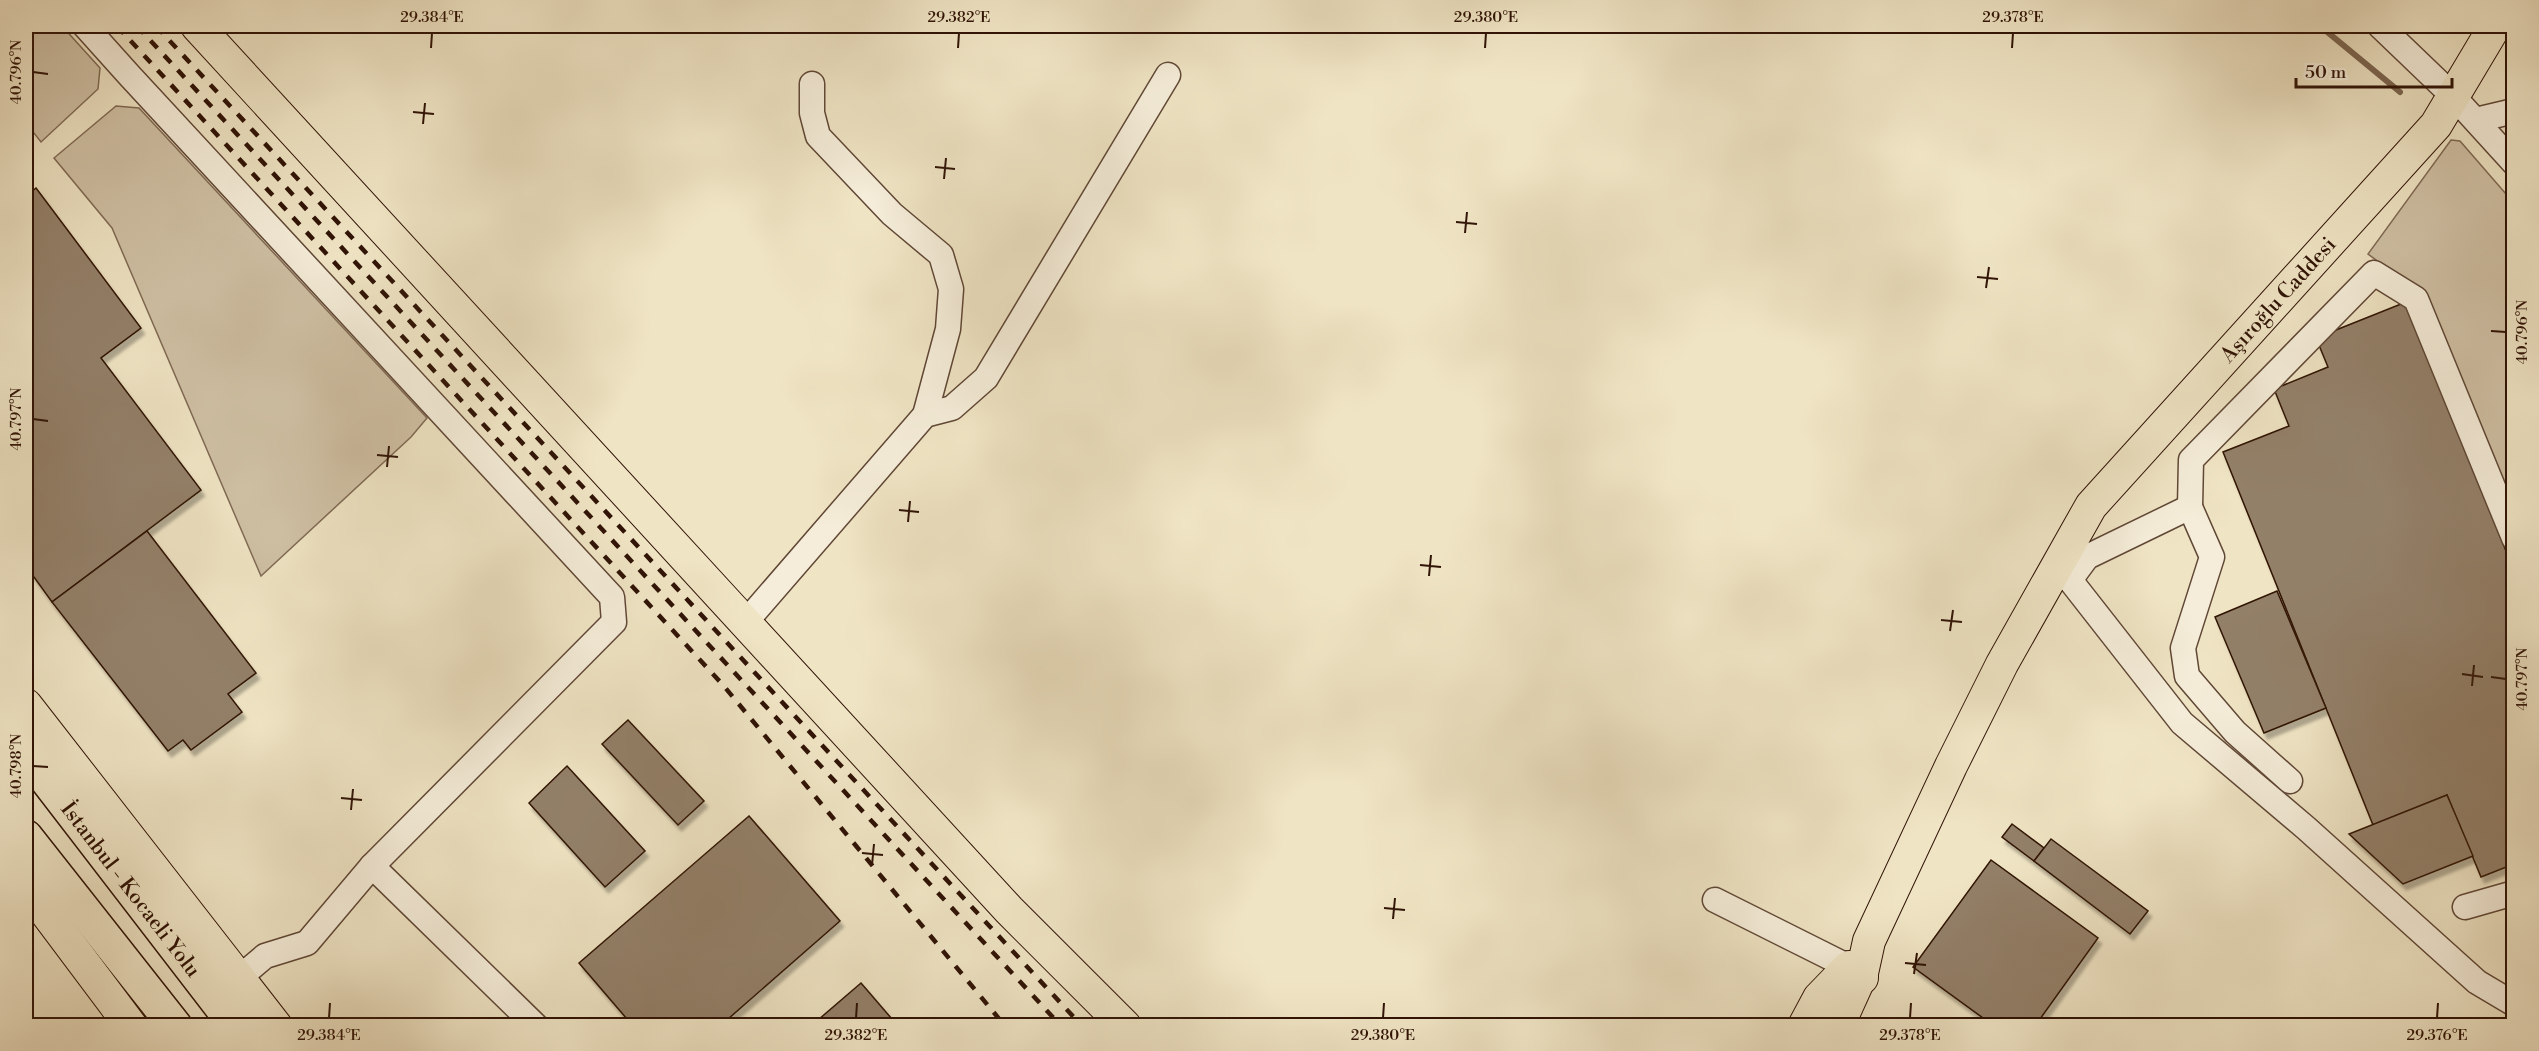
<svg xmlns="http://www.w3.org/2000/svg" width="2539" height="1051" font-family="'Libre Bodoni',serif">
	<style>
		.green { fill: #cfc0a4; stroke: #806a55; stroke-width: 1.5 }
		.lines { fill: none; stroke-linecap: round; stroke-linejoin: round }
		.stream { stroke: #7c6651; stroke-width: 6 }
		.building { fill: #938069; stroke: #301306; stroke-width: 1.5; filter: url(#shadow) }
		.minor-casing { stroke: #604736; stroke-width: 27 }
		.major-casing { stroke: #301306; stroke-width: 34 }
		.highway-casing { stroke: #301306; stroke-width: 36 }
		.minor { stroke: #f5edd9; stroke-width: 24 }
		.major { stroke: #efe4c4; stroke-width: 32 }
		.highway { stroke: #efe4c4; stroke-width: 33 }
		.rail { stroke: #301306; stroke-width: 4.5; stroke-dasharray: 10 10; stroke-linecap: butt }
		.ticks { fill: none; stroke: #301306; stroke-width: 2 }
		.labels { text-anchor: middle; stroke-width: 4.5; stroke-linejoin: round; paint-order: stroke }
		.street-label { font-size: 21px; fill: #301306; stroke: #f5edd9 }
		.neatline { fill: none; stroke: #301306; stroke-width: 2 }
		.ticks-label { font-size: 15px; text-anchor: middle; fill: #301306 }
	</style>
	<defs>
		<filter id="shadow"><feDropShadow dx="3.5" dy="6" stdDeviation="1.5" flood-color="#0004"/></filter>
	</defs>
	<rect width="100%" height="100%" fill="#efe4c4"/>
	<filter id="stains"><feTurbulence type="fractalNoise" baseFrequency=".00333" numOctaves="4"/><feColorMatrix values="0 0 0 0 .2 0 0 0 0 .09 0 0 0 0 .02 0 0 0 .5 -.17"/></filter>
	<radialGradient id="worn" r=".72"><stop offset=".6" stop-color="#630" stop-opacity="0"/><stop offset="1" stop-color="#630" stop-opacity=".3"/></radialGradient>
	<g class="green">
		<polygon points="26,26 62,26 100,68 98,89 41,142 26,123"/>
		<polygon points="116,106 139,108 427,418 411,437 261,576 112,228 54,158"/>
		<polygon points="2451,140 2460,141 2513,202 2513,519 2427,298 2368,254"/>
	</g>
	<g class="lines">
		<polyline class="stream" points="2320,26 2400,92"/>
	</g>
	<g class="building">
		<polygon points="36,188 141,328 101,358 201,490 52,602 26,566 26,196"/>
		<polygon points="2406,302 2514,571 2514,864 2481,877 2447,795 2373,825 2223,452 2289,426 2274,389 2328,367 2316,338"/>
		<polygon points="147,531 256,673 228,694 242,712 191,750 183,740 168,751 52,602"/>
		<polygon points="2277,591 2326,708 2264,733 2215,617"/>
		<polygon points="628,720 704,801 678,825 602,744"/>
		<polygon points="567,766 645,851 605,887 529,803"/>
		<polygon points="2447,795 2473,856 2403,884 2349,834"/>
		<polygon points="749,816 840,921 720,1026 633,1026 579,963"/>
		<polygon points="2012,824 2044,848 2034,861 2002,837"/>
		<polygon points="2051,839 2148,911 2130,934 2034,861"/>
		<polygon points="1991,860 2098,938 2035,1026 1994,1026 1913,967"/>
		<polygon points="861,983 898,1026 811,1026"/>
	</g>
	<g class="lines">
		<g class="minor-casing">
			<g id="minor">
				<polyline points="85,26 129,75 612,597 614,622 372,866 307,943 265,956 239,978"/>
				<polyline points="2380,26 2453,96 2514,163"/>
				<polyline points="812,84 812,113 818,136 892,214 941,255 951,289 948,329 925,415"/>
				<polyline points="2476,120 2514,111"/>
				<polyline points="2190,507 2191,460 2374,273 2416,299 2514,538"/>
				<polyline points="2055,571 2070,580 2182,723 2306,828 2477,982 2514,1004"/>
				<polyline points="2070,580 2087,557 2190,507 2212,557 2183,648 2187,676 2235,732 2290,781"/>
				<polyline points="744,624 925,415 952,408 986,378 1168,75"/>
				<polyline points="372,866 536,1026"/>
				<polyline points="1715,900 1849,967"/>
				<polyline points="2465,907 2514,893"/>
			</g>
		</g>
		<g class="major-casing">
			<g id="major">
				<polyline points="197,26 1009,910 1125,1026"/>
				<polyline points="26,705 276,1026"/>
				<polyline points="26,886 131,1026"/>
				<polyline points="1804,1026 1819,998 1849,967 1862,973 1862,978"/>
				<path id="s1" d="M1838 1026 1862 973 1869 941 1951 766 2002 664 2091 506 2436 125 2495 26"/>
			</g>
		</g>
		<g class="highway-casing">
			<g id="highway">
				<path id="s2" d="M26 753 236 1026"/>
				<polyline points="26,837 175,1026"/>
			</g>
		</g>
		<use href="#minor" class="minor"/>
		<use href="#major" class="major"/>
		<use href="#highway" class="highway"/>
		<g class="rail">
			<polyline points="117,26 723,685 1005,1026"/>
			<polyline points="137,26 1061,1026"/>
			<polyline points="156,26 1082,1026"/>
		</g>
	</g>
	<path class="ticks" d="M431 48 432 33M958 48 959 33M1485 48 1486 33M2012 48 2013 33M33 72 48 74M413 112 434 114M423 124 425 103M935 167 955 169M944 179 946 158M1456 222 1477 224M1465 233 1467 212M1977 277 1998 279M1986 288 1989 267M2491 331 2506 332M33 419 48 421M377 455 398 457M387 467 389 446M899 510 919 512M908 522 910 501M1420 565 1441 567M1429 576 1431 555M1941 620 1962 622M1950 631 1953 610M2462 674 2483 677M2491 677 2506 679M2472 686 2474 665M33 766 48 767M341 798 362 800M351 810 353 789M862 853 883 855M872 865 874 844M1384 908 1405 910M1393 919 1395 898M1905 963 1926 965M1914 974 1917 953M329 1018 330 1003M856 1018 857 1003M1383 1018 1384 1003M1910 1018 1911 1003M2437 1018 2438 1003"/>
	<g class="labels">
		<g class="street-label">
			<text dy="7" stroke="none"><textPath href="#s1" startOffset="858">Aşıroğlu Caddesi</textPath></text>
			<text dy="7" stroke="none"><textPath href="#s2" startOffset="172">İstanbul - Kocaeli Yolu</textPath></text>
		</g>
	</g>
	<rect width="2539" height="1051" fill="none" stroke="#efe4c4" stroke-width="66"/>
	<path d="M2296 78v9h156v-9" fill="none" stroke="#301306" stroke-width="3"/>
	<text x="2305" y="78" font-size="18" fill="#301306" stroke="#f5edd9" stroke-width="4.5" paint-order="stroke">50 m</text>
	<rect x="33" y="33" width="2473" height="985" class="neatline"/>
	<g class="ticks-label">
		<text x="432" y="22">29.384°E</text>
		<text x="959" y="22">29.382°E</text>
		<text x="1486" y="22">29.380°E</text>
		<text x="2013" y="22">29.378°E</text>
		<text transform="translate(16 72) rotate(-90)" y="5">40.796°N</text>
		<text transform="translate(2522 332) rotate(-90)" y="5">40.796°N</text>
		<text transform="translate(16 419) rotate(-90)" y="5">40.797°N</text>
		<text transform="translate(2522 679) rotate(-90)" y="5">40.797°N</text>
		<text transform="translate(16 766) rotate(-90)" y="5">40.798°N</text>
		<text x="329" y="1040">29.384°E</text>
		<text x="856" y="1040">29.382°E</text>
		<text x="1383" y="1040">29.380°E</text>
		<text x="1910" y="1040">29.378°E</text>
		<text x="2437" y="1040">29.376°E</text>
	</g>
	<rect width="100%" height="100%" filter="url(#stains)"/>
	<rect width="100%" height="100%" fill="url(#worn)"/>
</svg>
